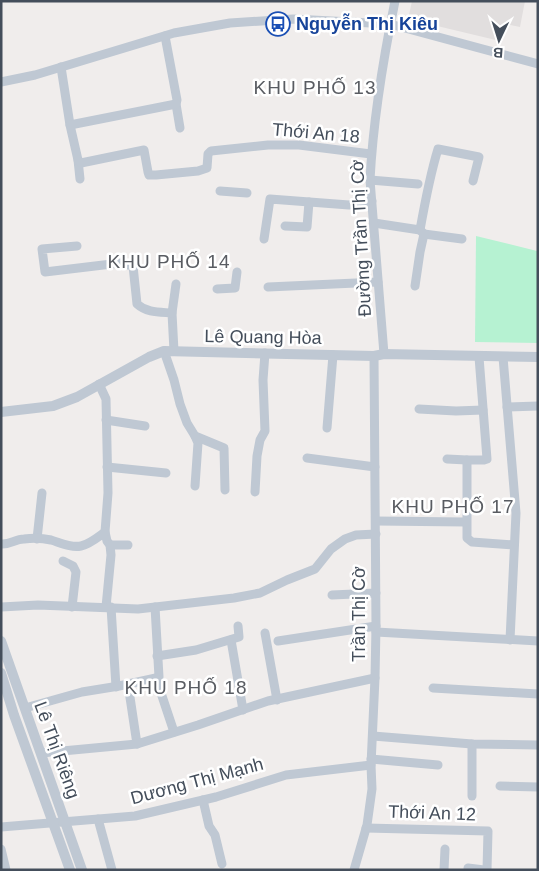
<svg xmlns="http://www.w3.org/2000/svg" width="539" height="871" font-family="Helvetica,sans-serif">
	<style>
		.education { fill: #e1dede }
		.green { fill: #b6f2d2 }
		.lines { fill: none; stroke-linecap: round; stroke-linejoin: round }
		.minor { stroke: #bfc8d3; stroke-width: 9 }
		.tertiary { stroke: #bfc8d3; stroke-width: 10 }
		.labels { text-anchor: middle; stroke-width: 5; stroke-linejoin: round; paint-order: stroke }
		.transit-label { font-size: 18px; font-weight: bold; fill: #164399; stroke: #fff; text-anchor: start }
		.street-label { font-size: 18px; fill: #444e5b; stroke: #fff }
		.neighbourhood-label { font-size: 19px; letter-spacing: 1px; fill: #595c62; stroke: #fff }
	</style>
	<rect width="100%" height="100%" fill="#f0edec"/>
	<polygon class="education" points="412,1 525,1 520,27 505,24 500,41 412,20 409,15"/>
	<polygon class="green" points="476,236 537,251 538,343 475,342"/>
	<g class="lines">
		<g class="minor">
			<polyline points="165,36 177,100 176,104 180,128"/>
			<polyline points="61,67 70,125 78,160 80,179"/>
			<polyline points="1,82 35,75 174,33 230,23 293,19 390,24 538,64"/>
			<polyline points="70,125 176,104"/>
			<polyline points="78,160 81,163 144,150 148,172 149,175 156,175 198,171 207,168 208,154 211,151 268,145 299,145 371,154"/>
			<polyline points="370,180 418,184"/>
			<polyline points="220,191 247,193"/>
			<path d="M374 223 420 230C425 202 430 175 438 149L479 157 473 181"/>
			<polyline points="285,226 307,227 309,202"/>
			<polyline points="424,234 462,239"/>
			<polyline points="264,239 270,199 349,205 372,201"/>
			<path d="M77 246 42 249 45 272 120 263 133 266 137 304C147 313 159 312 172 313L174 351"/>
			<polyline points="415,286 420,252 424,234 420,230"/>
			<polyline points="268,287 378,282"/>
			<polyline points="217,289 235,288 237,272"/>
			<polyline points="172,313 176,284"/>
			<polyline points="164,351 174,380 180,404 187,423 195,436 224,448 225,490"/>
			<path d="M384 354 370 180C373 120 383 60 395 1"/>
			<polyline points="479,357 487,459 484,460 467,460 467,538 472,542 514,545"/>
			<polyline points="503,357 516,513 510,640"/>
			<polyline points="99,384 106,399 108,493 105,532 107,541 110,545 111,555 106,607"/>
			<polyline points="507,407 538,406"/>
			<polyline points="419,409 456,411 483,410"/>
			<polyline points="106,420 145,426"/>
			<polyline points="327,428 333,355"/>
			<polyline points="307,458 375,467"/>
			<polyline points="447,459 467,460"/>
			<polyline points="107,467 166,473"/>
			<polyline points="195,486 198,443 195,436"/>
			<polyline points="255,492 257,456 260,440 265,431 263,380 265,353"/>
			<polyline points="376,521 466,522"/>
			<polyline points="37,539 42,493"/>
			<path d="M1 544C10 545 15 539 24 539 32 538 42 538 51 540 61 543 71 548 81 546 90 544 98 537 105 532"/>
			<polyline points="110,545 128,545"/>
			<polyline points="63,561 73,566 76,572 72,607"/>
			<polyline points="332,595 376,593"/>
			<polyline points="1,607 38,605 138,609 234,598 260,593 287,580 315,569 331,549 345,539 356,535 376,534"/>
			<polyline points="111,607 116,687"/>
			<polyline points="155,607 159,677 156,678"/>
			<polyline points="376,632 538,641"/>
			<polyline points="265,633 277,700"/>
			<polyline points="231,640 243,710"/>
			<polyline points="278,641 376,626"/>
			<polyline points="157,656 196,650 239,637 238,626"/>
			<polyline points="156,678 174,732"/>
			<polyline points="128,684 137,744"/>
			<polyline points="433,688 538,694"/>
			<polyline points="25,708 82,692 119,686 156,678"/>
			<polyline points="373,736 472,744 538,745"/>
			<polyline points="472,744 472,796"/>
			<polyline points="41,753 137,744 198,725 268,701 375,678"/>
			<polyline points="371,759 438,765"/>
			<polyline points="500,786 538,787"/>
			<polyline points="203,800 209,826 215,835 222,864"/>
			<polyline points="98,819 112,870"/>
			<polyline points="1,827 135,816 216,797 286,775 371,765"/>
			<polyline points="366,828 488,831 487,870"/>
			<polyline points="1,849 6,870"/>
			<polyline points="468,868 484,870"/>
			<polyline points="354,870 367,825 372,789 371,765 375,678 376,626 374,356"/>
			<polyline points="444,870 445,849"/>
		</g>
		<g class="tertiary">
			<polyline points="1,412 53,406 77,397 149,357 164,351 374,356 384,354 538,357"/>
			<polyline points="1,641 82,870"/>
			<polyline points="1,673 14,715 70,870"/>
		</g>
	</g>
	<defs>
		<g id="bus-ring" transform="scale(1.25)"><circle r="9.5" fill="#fff" stroke="#1a4fb4" stroke-width="1.5"/><path d="M-5-6H5V4H4V6H2V4H-2V6H-4V4H-5ZM-3.5-4V0h7V-4ZM-3.5 1.2v1.5H-2V1.2ZM2 1.2v1.5H3.5V1.2Z" fill="#1a4fb4"/></g>
	</defs>
	<g fill-rule="evenodd">
		<use href="#bus-ring" x="278" y="24"/>
	</g>
	<g class="labels">
		<g class="transit-label">
			<text x="296" y="30">Nguyễn Thị Kiêu</text>
		</g>
		<g class="street-label">
			<text transform="translate(316 133) rotate(5)" y="6">Thới An 18</text>
			<text transform="translate(361 238) rotate(-93)" y="6">Đường Trần Thị Cờ</text>
			<text transform="translate(263 337) rotate(1)" y="6">Lê Quang Hòa</text>
			<text transform="translate(359 614) rotate(-90)" y="6">Trần Thị Cờ</text>
			<text transform="translate(57 750) rotate(70)" y="6">Lê Thị Riêng</text>
			<text transform="translate(197 781) rotate(-15)" y="6">Dương Thị Mạnh</text>
			<text transform="translate(432 813) rotate(2)" y="6">Thới An 12</text>
		</g>
		<g class="neighbourhood-label">
			<text x="315" y="94">KHU PHỐ 13</text>
			<text x="169" y="268">KHU PHỐ 14</text>
			<text x="453" y="513">KHU PHỐ 17</text>
			<text x="186" y="694">KHU PHỐ 18</text>
		</g>
	</g>
	<rect width="539" height="871" fill="none" stroke="#444e5b" stroke-width="5"/>
	<g transform="translate(499 40) rotate(184)" stroke="#ffffff" stroke-width="4" paint-order="stroke">
	<path d="M0-4L9 19L0 12L-9 19Z" fill="#444e5b"/>
	<text y="-8" font-size="14" font-weight="bold" text-anchor="middle" fill="#444e5b">B</text>
	</g>
</svg>
